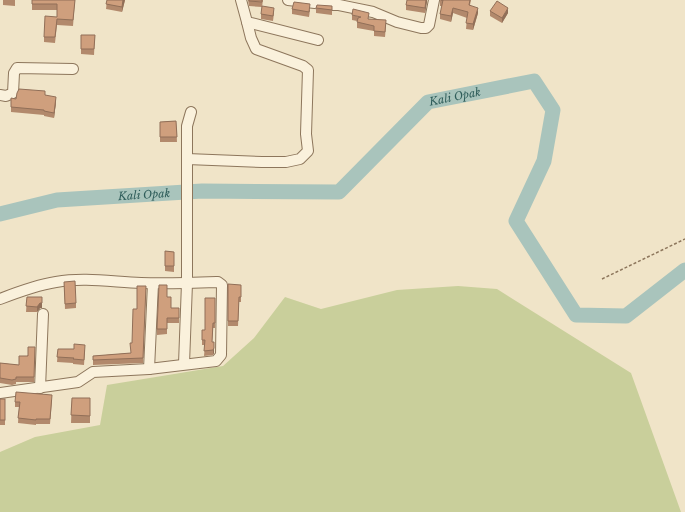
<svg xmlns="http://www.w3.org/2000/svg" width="685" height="512" viewBox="0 0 685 512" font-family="'Libre Baskerville',serif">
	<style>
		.green { fill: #c9cf9b }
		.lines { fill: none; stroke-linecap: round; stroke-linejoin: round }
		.river { stroke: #a9c4bc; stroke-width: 15 }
		.minor-casing { stroke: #8d765c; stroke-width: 12 }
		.path { stroke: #8d765c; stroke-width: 1.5; stroke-dasharray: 3 2; stroke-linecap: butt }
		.minor { stroke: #faf1dc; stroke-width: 10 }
		.wall { fill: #b2896c }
		.shaded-wall { fill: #916f58 }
		.building { fill: #cf9f7d; stroke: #916f58 }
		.labels { text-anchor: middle; stroke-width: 3; stroke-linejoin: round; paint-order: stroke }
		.water-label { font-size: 11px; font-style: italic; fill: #2f5d5a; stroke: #f7eed8 }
	</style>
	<rect width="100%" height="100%" fill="#f0e4c8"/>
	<!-- green -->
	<path class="green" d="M458 286 497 289 631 373 681 512H0V452L35 437 100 425 107 385 223 366 254 338 285 297 321 309 397 290Z"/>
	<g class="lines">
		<!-- river -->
		<path class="river" id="s1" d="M0 214 57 200 202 191 339 192 428 102 534 81 553 110 544 161 516 221 576 315 626 316 685 270"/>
		<!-- minor casing -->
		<g class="minor-casing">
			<g id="minor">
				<path d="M241 0 247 22 318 40"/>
				<path d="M288 0 333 5H339L373 12 397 22 421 28H426L429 25 434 0"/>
				<path d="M0 95 6 96 13 93 14 73 17 68 73 69"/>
				<path d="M187 159 262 162H286L300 159 308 151 306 134 308 70 303 66 256 49 251 38 247 22"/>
				<path d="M0 299C18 292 37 285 56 282 84 277 113 282 141 283 167 284 192 283 218 282L222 285 221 355 216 361 149 369 93 372 78 382 0 393"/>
				<path d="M184 364 187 283V126L191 112"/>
				<path d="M149 369 153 284"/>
				<path d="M40 388 43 314"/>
			</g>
		</g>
		<!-- path -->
		<path class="path" d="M602 279 685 239"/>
		<!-- minor -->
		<use href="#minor" class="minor"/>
	</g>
	<!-- wall -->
	<g class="wall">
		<path d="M3 0H15V6L3 5Z"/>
		<path d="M32 0H75L73 26 57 25 55 43 44 42V37L57 17V10H32Z"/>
		<path d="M107 0H125L122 12 106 9Z"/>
		<path d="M248 0H263L262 7 249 6Z"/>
		<path d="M427 0 425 13 406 10V5Z"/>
		<path d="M440 0H471L470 5 478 13 473 30 466 29 467 18 453 13 451 22 440 19V14L442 6H440Z"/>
		<path d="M332 6V15L316 13V8Z"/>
		<path d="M292 9 310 10 309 17 292 14Z"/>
		<path d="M490 11 508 13 502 23 490 16Z"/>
		<path d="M274 13 273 21 261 19V14Z"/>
		<path d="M352 15 369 19 386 25 385 37 374 36V31L357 28V21L352 20Z"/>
		<path d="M81 35H95L94 55 81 54Z"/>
		<path d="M45 95 56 102 54 118 44 116V115L11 112V107L16 99Z"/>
		<path d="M176 121 177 142H160V122Z"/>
		<path d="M165 251 174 252V272L165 271Z"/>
		<path d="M64 282 76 303V308L65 309Z"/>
		<path d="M228 284 241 290V302H239L238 326H228Z"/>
		<path d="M146 286 143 363 93 365V356L131 353 137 309Z"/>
		<path d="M27 297 42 308H40L37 312H26Z"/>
		<path d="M167 297 171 308H179V323H167V334L157 335V329Z"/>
		<path d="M215 298V328H213L212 342 214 347V353L213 355 204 356 205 345H202V340Z"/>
		<path d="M35 347 34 382H16V384L12 385 0 383V363L19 365Z"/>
		<path d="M58 349 85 350 84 365 73 364V363L57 362Z"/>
		<path d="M72 398H90V423H71Z"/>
		<rect x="0" y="399" width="5" height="26"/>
		<path d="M52 400 50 424H36V425L18 423 19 407H15V402Z"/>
	</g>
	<!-- shaded-wall -->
	<g class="shaded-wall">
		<path d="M123 0H125L122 12V7Z"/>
		<path d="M426 0H427V2L425 13V8Z"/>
		<path d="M453 8V13L451 22V16Z"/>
		<path d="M478 8V13L473 30V24Z"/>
		<path d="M508 8V13L502 23V18Z"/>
		<path d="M56 97V102L54 118V113Z"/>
		<path d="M42 297V308H40L37 312V307Z"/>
		<path d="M214 348V353L213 355V350Z"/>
	</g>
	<!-- building -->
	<g class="building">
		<path d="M32 0H75L73 20 57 19 55 37H44L45 16 57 17V4H32Z"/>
		<path d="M107 0H123L122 7 106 4Z"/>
		<path d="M249 0H262V2L249 1Z"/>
		<path d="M407 0H426L425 8 406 5Z"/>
		<path d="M441 0H470L469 5 478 8 473 24 466 23 468 12 453 8 451 16 440 14 443 0Z"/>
		<path d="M497 1 508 8 502 18 490 11Z"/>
		<path d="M294 2 310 4 309 12 292 9Z"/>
		<path d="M317 5 332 6V10L316 8Z"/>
		<path d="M262 6 274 8 273 16 261 14Z"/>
		<path d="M353 9 369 13 368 19 386 20 385 32 374 31V26L357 22 358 18 361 17 352 15Z"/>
		<path d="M81 35H95L94 49H81Z"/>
		<path d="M19 89 45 91V95L56 97 54 113 44 111V110L11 107V98L16 99 17 93Z"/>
		<path d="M176 121 177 137H160V122Z"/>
		<path d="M165 251 174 252V266H165Z"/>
		<path d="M75 281 76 303 65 304 64 282Z"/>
		<path d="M228 284 241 285V297H239L238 321H228Z"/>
		<path d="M159 285H167V297H171V308H179V318H167V329H157Z"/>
		<path d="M137 286H146L143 358 93 360V356L131 353 130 343H132L133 309H137Z"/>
		<path d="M27 297H42V303H40L37 307 26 306Z"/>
		<path d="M205 298H215V323H213L212 342H214V348L213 350 204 351 205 340H202V330H205Z"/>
		<path d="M74 344 85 345 84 360 73 359 74 358 57 357 58 349H74Z"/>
		<path d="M28 347H35L34 377H16V379L12 380 0 378V363L19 365V356H28Z"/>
		<path d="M16 392 52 395 50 419H36V420L18 418 20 402H15Z"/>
		<path d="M72 398H90V416L71 415Z"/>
		<rect x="0" y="399" width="5" height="21"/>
	</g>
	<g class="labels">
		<!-- water labels -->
		<g class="water-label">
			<text dy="4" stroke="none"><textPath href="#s1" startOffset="495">Kali Opak</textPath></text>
			<text dy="4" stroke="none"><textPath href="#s1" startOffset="146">Kali Opak</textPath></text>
		</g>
	</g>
</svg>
